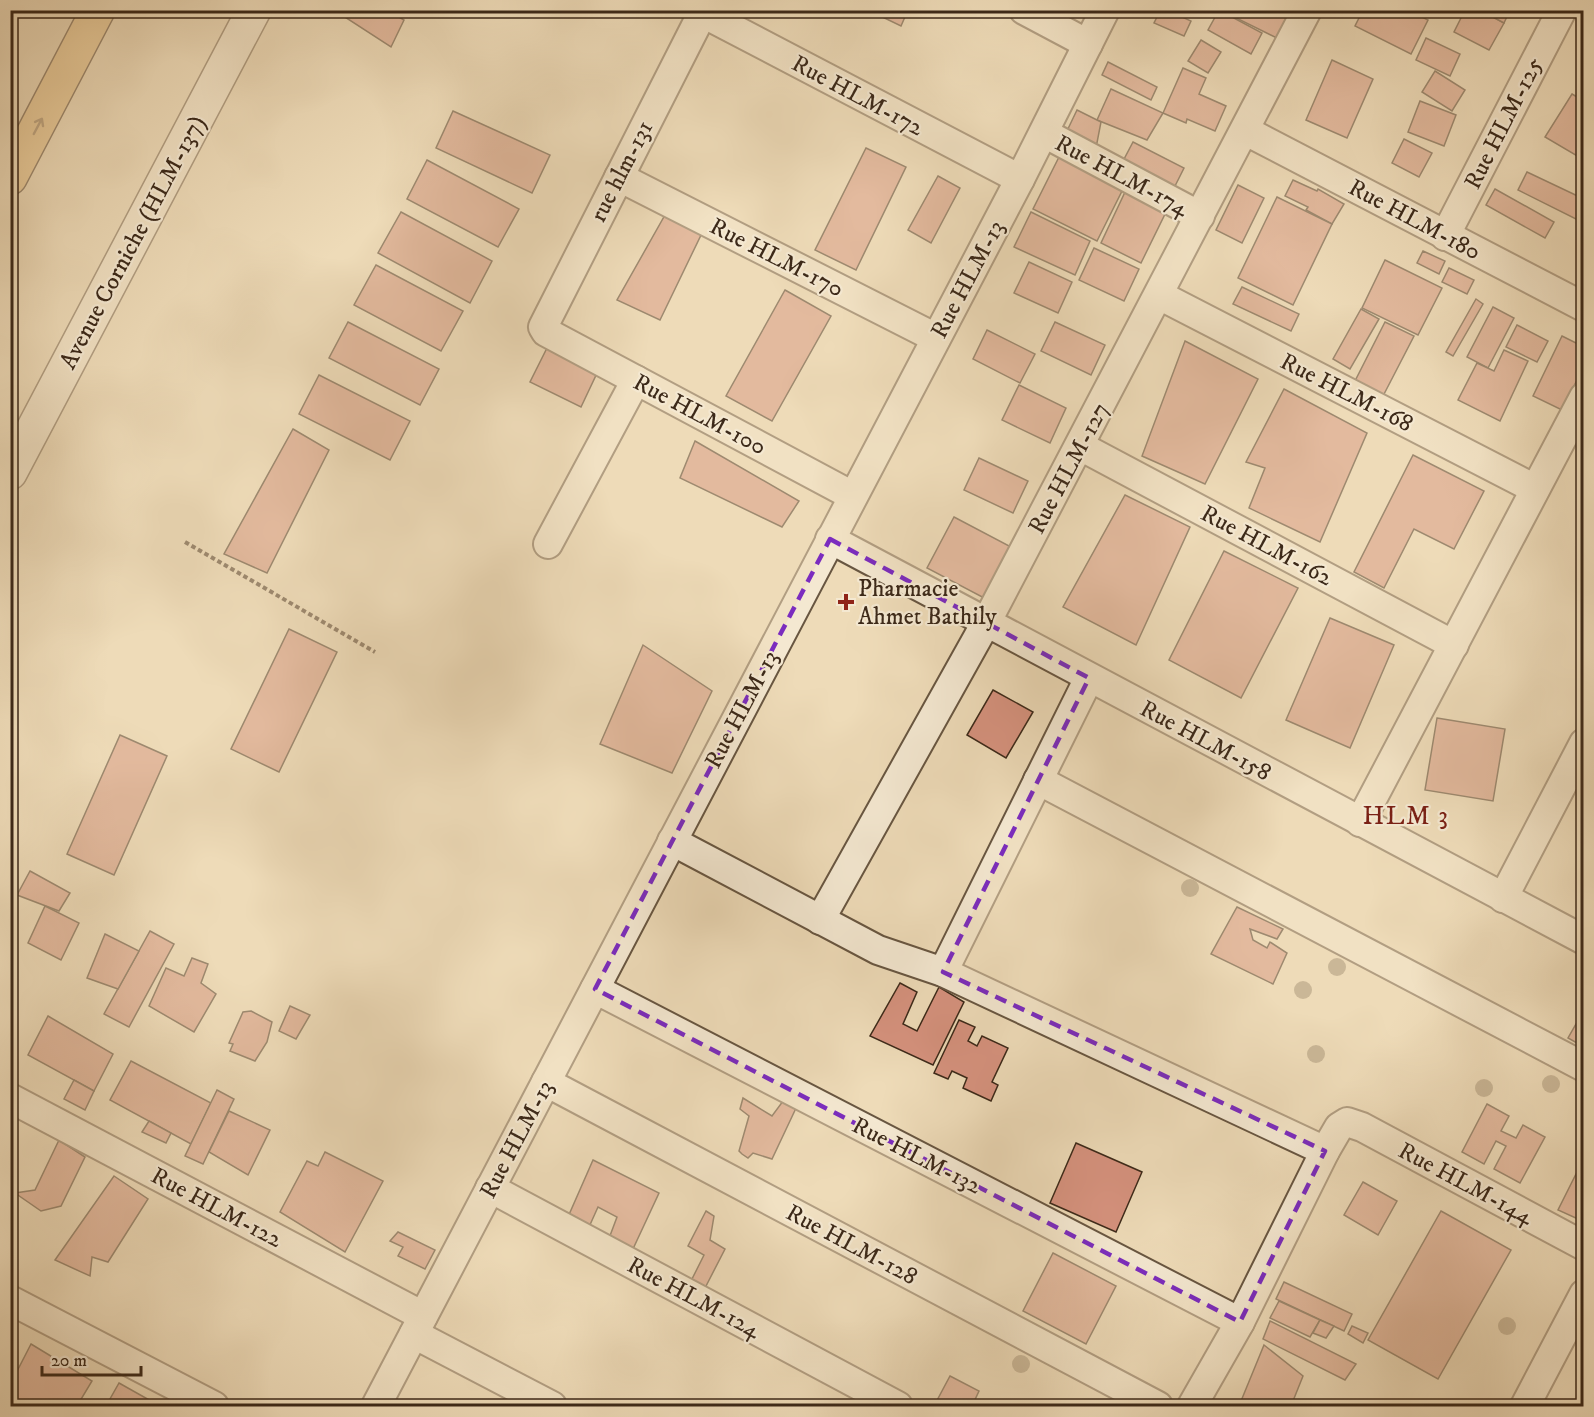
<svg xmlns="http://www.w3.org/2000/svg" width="1594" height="1417" viewBox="0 0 1594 1417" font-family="'IM FELL DW Pica',serif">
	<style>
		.building { fill: #d6927e; stroke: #3c2919; stroke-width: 1.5 }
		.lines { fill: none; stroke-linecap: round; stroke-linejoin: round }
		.minor-casing { stroke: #685641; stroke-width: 32 }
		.tertiary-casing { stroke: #685641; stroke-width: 36 }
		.motorway-casing { stroke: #3c2919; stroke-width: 36 }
		.path { stroke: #3c2919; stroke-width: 4; stroke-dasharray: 4.5 3; stroke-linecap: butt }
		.minor { stroke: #f4e8d1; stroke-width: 28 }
		.tertiary { stroke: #f4e8d1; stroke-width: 33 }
		.motorway { stroke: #e7be7c; stroke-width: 33 }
		.tree { fill: #9e8d70 }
		.oneway { stroke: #896c46 }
		.marked { fill: none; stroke: #7b2cbf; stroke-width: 4.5; stroke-dasharray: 12 8; stroke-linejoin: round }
		.poi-dot { fill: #8f2418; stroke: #f4e8d1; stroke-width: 2 }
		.labels { text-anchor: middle; stroke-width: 4.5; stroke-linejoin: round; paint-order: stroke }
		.street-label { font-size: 24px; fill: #3c2919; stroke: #f4e8d1 }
		.poi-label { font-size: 24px; fill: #3c2919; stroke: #f4e8d1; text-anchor: start }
		.neighbourhood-label { font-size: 26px; letter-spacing: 1.5px; fill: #7a1f14; stroke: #f4e8d1 }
	</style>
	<rect width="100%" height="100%" fill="#eedbb8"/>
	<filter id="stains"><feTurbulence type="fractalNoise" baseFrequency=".00333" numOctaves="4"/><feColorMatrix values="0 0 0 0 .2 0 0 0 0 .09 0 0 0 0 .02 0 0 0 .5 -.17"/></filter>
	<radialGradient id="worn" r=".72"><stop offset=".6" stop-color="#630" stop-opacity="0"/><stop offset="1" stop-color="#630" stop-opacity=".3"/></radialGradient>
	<!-- building -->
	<g class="building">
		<path d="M334 10H387L404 20 391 47Z"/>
		<path d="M868 10H908L901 26Z"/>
		<path d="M1153 10H1167L1191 21 1184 36 1154 23 1159 13Z"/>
		<path d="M1219 10 1262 33 1251 54 1208 30Z"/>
		<path d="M1230 10H1274L1297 21 1287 43 1228 14Z"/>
		<path d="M1363 10H1408L1428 20 1411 54 1355 26Z"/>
		<path d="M1465 10H1480L1504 23 1489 50 1454 32Z"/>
		<path d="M1480 10H1510L1504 23Z"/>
		<path d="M1426 38 1460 54 1450 76 1416 60Z"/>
		<path d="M1201 40 1221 52 1208 73 1188 61Z"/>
		<path d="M1332 60 1373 79 1347 138 1306 120Z"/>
		<path d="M1108 62 1157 87 1151 100 1102 75Z"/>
		<path d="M1183 68 1206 78 1199 94 1226 106 1215 131 1187 119 1186 123 1163 113Z"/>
		<path d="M1435 71 1465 90 1452 111 1422 92Z"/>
		<path d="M1111 89 1163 113 1147 140 1097 120Z"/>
		<path d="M1572 94 1584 101V160L1545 137Z"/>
		<path d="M1420 101 1456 115 1444 146 1408 132Z"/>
		<path d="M1077 110 1101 122 1096 148 1065 135Z"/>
		<path d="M453 111 550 155 532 193 436 148Z"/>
		<path d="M1404 139 1432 153 1419 177 1392 163Z"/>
		<path d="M1133 142 1184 168 1173 190 1122 163Z"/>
		<path d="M866 148 906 167 856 270 815 250Z"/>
		<path d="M1059 157 1123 189 1097 241 1033 209Z"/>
		<path d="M427 160 519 209 498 247 407 199Z"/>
		<path d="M1527 172 1584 199V223L1518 190Z"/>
		<path d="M938 176 960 188 931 243 908 230Z"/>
		<path d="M1293 180 1317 191 1318 189 1344 204 1332 224 1306 210 1308 207 1285 196Z"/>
		<path d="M1238 185 1264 198 1242 243 1216 230Z"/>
		<path d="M1495 189 1554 222 1545 238 1486 205Z"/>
		<path d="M1126 190 1167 210 1141 263 1101 243Z"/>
		<path d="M1277 197 1332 224 1293 305 1238 278Z"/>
		<path d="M401 212 492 261 470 303 378 253Z"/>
		<path d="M1031 212 1090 241 1075 275 1014 247Z"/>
		<path d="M665 215 702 233 660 320 617 300Z"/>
		<path d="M1094 248 1139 269 1124 301 1079 280Z"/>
		<path d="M1423 251 1445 261 1439 274 1417 263Z"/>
		<path d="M1385 260 1442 288 1418 335 1362 308Z"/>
		<path d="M1029 262 1072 282 1058 313 1014 293Z"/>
		<path d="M376 265 463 311 441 351 354 305Z"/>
		<path d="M1449 268 1474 280 1467 294 1442 282Z"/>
		<path d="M1242 287 1299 314 1291 331 1233 304Z"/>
		<path d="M785 290 831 316 772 421 726 396Z"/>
		<path d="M1476 299 1483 304 1453 356 1446 352Z"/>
		<path d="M1493 307 1514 318 1488 368 1467 357Z"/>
		<path d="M1361 309 1379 319 1350 369 1333 359Z"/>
		<path d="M348 322 439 369 420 405 329 358Z"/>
		<path d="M1055 322 1105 345 1091 375 1041 351Z"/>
		<path d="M1385 322 1414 336 1383 396 1355 381Z"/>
		<path d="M1517 325 1548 341 1537 362 1506 347Z"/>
		<path d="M987 330 1035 354 1020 383 973 359Z"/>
		<path d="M1562 336 1584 347V366L1562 410 1533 396Z"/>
		<path d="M1185 341 1258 379 1205 484 1142 456Z"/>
		<path d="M548 346 598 371 581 407 530 382Z"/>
		<path d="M1504 350 1528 361 1500 421 1458 400 1477 363 1494 371Z"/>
		<path d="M319 375 410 421 390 460 299 414Z"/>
		<path d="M1019 385 1066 408 1050 443 1002 420Z"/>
		<path d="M1284 389 1367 433 1320 542 1249 508 1265 468 1246 462Z"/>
		<path d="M293 429 329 450 267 573 224 554Z"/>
		<path d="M695 441 799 501 782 527 680 478Z"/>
		<path d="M1413 455 1484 491 1454 549 1414 529 1384 588 1354 572Z"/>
		<path d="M979 458 1028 481 1013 513 964 490Z"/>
		<path d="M1125 495 1190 527 1136 645 1063 607Z"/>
		<path d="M954 517 1013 548 986 599 927 568Z"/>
		<path d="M1224 551 1298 588 1241 698 1169 660Z"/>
		<path d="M1330 618 1394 645 1350 748 1286 720Z"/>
		<path d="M289 629 337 652 279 772 231 749Z"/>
		<path d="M643 645 712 691 672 773 600 744Z"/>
		<path d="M993 690 1033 712 1006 758 967 735Z"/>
		<path d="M1437 718 1505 729 1493 801 1425 790Z"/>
		<path d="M120 735 167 756 114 875 67 854Z"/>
		<path d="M30 871 70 893 59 911 17 895Z"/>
		<path d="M45 906 79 923 61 960 28 943Z"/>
		<path d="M1237 907 1283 929 1277 939 1250 929 1253 940 1267 948 1270 942 1287 953 1273 984 1211 954Z"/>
		<path d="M150 931 174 944 129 1027 104 1014Z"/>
		<path d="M105 934 139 951 118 989 87 978Z"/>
		<path d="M192 958 208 964 201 983 216 994 194 1032 149 1006 166 968 184 976Z"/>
		<path d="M900 983 917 992 903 1024 917 1031 939 987 964 1002 933 1065 870 1036Z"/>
		<path d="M290 1006 310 1015 296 1039 279 1031Z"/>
		<path d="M1584 1010V1047L1568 1038Z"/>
		<path d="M251 1011 272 1022 267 1042 255 1061 230 1051 233 1044 229 1043 243 1012Z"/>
		<path d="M48 1016 113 1054 94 1091 28 1055Z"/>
		<path d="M959 1020 975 1027 968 1041 977 1046 982 1036 1008 1048 992 1082 998 1085 991 1101 963 1088 967 1078 952 1071 948 1079 934 1073Z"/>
		<path d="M131 1061 211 1103 191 1144 110 1100Z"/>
		<path d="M74 1080 94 1091 85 1110 64 1099Z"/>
		<path d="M217 1090 234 1099 203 1164 185 1156Z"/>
		<path d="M786 1097 797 1106 772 1159 753 1153 748 1158 742 1154 739 1151 749 1116 740 1109 743 1098 772 1116Z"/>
		<path d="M1487 1104 1509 1116 1501 1131 1516 1138 1523 1125 1545 1137 1520 1183 1494 1169 1506 1146 1496 1141 1484 1164 1462 1152Z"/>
		<path d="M229 1111 270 1130 248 1175 209 1152Z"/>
		<path d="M149 1121 171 1133 166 1143 142 1132Z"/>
		<path d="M59 1140 85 1157 61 1206 41 1211 15 1193 35 1190Z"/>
		<path d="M1076 1143 1142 1172 1116 1232 1050 1203Z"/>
		<path d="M325 1152 383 1181 345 1252 280 1212 307 1161 318 1166Z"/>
		<path d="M1584 1158V1207L1578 1219 1558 1210Z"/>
		<path d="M593 1160 659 1193 632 1251 608 1241 617 1217 598 1207 589 1227 568 1217Z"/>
		<path d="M114 1176 148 1199 108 1262 92 1257 90 1276 55 1260Z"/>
		<path d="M1363 1182 1397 1201 1378 1235 1344 1215Z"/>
		<path d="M706 1211 714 1216 710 1240 725 1249 705 1288 691 1281 704 1255 688 1246Z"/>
		<path d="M1441 1211 1511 1250 1438 1379 1368 1340Z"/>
		<path d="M398 1232 435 1250 425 1269 398 1256 403 1247 390 1241Z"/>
		<path d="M1053 1253 1116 1286 1086 1344 1023 1311Z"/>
		<path d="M1284 1282 1352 1314 1344 1331 1276 1299Z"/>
		<path d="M1279 1301 1320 1320 1310 1337 1270 1318Z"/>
		<path d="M1320 1320 1334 1326 1326 1338 1313 1333Z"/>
		<path d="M1270 1321 1356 1364 1345 1380 1263 1339Z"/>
		<path d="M1352 1326 1368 1333 1363 1343 1348 1334Z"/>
		<path d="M31 1344 92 1381 77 1406H10V1385Z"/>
		<path d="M1264 1345 1303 1376 1291 1406H1254L1241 1401Z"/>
		<path d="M950 1376 979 1391 972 1406H934Z"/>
		<path d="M119 1383 160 1406H106Z"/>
	</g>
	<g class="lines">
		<!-- minor casing -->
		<g class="minor-casing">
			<g id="minor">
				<path d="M697 10 1020 179"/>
				<path d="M704 10 543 327 546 332 853 496"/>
				<path d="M1024 10 1088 44"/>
				<path d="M1246 131 1584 307"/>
				<path d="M1044 133 1200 216"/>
				<path d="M619 177 936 338"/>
				<path d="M1445 236 1562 10"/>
				<path d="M1159 295 1535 489"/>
				<path d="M1080 446 1454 645"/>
				<path d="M830 539 1584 940"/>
				<path d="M548 544 636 380"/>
				<path d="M1038 780 1584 1067"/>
				<path d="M1360 822 1584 397"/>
				<path d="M672 841 878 950 943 972 1325 1151"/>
				<path d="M1503 898 1584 743"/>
				<path d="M820 920 987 621 1307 10"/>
				<path d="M943 972 1089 678"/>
				<path d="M595 989 1240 1322"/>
				<path d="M546 1082 1158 1406"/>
				<path d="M10 1098 423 1316"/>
				<path d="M490 1188 898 1406"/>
				<path d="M10 1300 214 1406"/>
				<path d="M414 1334 552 1406"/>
				<path d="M376 1406 1020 179 1105 10"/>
				<path d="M1192 1406 1240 1322 1325 1151 1339 1127 1347 1122 1362 1127 1584 1246"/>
				<path d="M1525 1406 1584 1294"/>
			</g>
		</g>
		<!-- tertiary casing -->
		<g class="tertiary-casing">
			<path id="tertiary" d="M10 473 254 10"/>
		</g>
		<!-- motorway casing -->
		<g class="motorway-casing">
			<path id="motorway" d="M10 178 98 10"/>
		</g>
		<!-- path -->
		<path class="path" d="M185 542 375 652"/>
		<!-- minor -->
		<use href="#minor" class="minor"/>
		<!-- tertiary -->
		<use href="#tertiary" class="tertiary"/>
		<!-- motorway -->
		<use href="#motorway" class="motorway"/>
	</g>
	<!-- trees -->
	<g class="tree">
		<circle cx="1190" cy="888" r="9"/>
		<circle cx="1337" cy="967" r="9"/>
		<circle cx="1303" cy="990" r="9"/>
		<circle cx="1316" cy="1054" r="9"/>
		<circle cx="1551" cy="1084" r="9"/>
		<circle cx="1484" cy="1088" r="9"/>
		<circle cx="1507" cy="1326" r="9"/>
		<circle cx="1021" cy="1364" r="9"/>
	</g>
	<!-- one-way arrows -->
	<defs><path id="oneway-shaft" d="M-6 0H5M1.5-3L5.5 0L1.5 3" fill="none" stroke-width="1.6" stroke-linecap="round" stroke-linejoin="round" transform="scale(1.5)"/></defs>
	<use class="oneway" href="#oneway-shaft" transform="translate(38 126) rotate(-62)"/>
	<!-- marked area -->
	<path d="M0 0H1594V1417H0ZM830 539 1089 678 943 972 1325 1151 1240 1322 595 989Z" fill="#eedbb8" fill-opacity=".55" fill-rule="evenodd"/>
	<path class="marked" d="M830 539 1089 678 943 972 1325 1151 1240 1322 595 989Z"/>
	<!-- markers -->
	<path class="poi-dot" d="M843 593h6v6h6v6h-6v6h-6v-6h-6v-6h6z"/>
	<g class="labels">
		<!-- street labels -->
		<g class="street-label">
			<text transform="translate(858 95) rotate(28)" y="8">Rue HLM-172</text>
			<text transform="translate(1503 123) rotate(-63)" y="8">Rue HLM-125</text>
			<text transform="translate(621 171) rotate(-63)" y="8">rue hlm-131</text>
			<text transform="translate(1122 175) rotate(28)" y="8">Rue HLM-174</text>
			<text transform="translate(1415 219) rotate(28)" y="8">Rue HLM-180</text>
			<text transform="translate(132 242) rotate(-62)" y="8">Avenue Corniche (HLM-137)</text>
			<text transform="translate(777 257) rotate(27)" y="8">Rue HLM-170</text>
			<text transform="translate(967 279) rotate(-62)" y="8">Rue HLM-13</text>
			<text transform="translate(1347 392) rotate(27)" y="8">Rue HLM-168</text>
			<text transform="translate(700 414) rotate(28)" y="8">Rue HLM-100</text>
			<text transform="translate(1068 468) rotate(-62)" y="8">Rue HLM-127</text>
			<text transform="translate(1267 545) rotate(28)" y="8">Rue HLM-162</text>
			<text transform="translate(741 709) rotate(-62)" y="8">Rue HLM-13</text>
			<text transform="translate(1206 740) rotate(28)" y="8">Rue HLM-158</text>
			<text transform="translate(516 1139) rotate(-62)" y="8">Rue HLM-13</text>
			<text transform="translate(917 1155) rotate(27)" y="8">Rue HLM-132</text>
			<text transform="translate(1466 1183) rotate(28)" y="8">Rue HLM-144</text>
			<text transform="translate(217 1207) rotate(28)" y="8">Rue HLM-122</text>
			<text transform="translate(852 1244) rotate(28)" y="8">Rue HLM-128</text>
			<text transform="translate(694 1297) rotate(28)" y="8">Rue HLM-124</text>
		</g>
		<!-- poi labels -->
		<g class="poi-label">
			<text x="858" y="596">Pharmacie<tspan x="858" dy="28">Ahmet Bathily</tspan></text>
		</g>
		<!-- neighbourhood labels -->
		<g class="neighbourhood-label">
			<text x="1406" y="824">HLM 3</text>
		</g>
	</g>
	<!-- margin -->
	<rect width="1594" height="1417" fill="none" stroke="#eedbb8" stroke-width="36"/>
	<rect x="12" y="12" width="1570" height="1393" fill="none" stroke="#3c2919" stroke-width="3"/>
	<rect x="18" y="18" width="1558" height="1381" fill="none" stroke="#3c2919" stroke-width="1.5"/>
	<!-- scale -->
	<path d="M42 1366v9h99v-9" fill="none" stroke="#3c2919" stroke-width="3"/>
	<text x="51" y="1366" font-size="18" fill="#3c2919" stroke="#f4e8d1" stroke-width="4.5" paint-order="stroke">20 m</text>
	<rect width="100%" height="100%" filter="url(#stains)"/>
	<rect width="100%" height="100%" fill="url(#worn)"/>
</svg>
